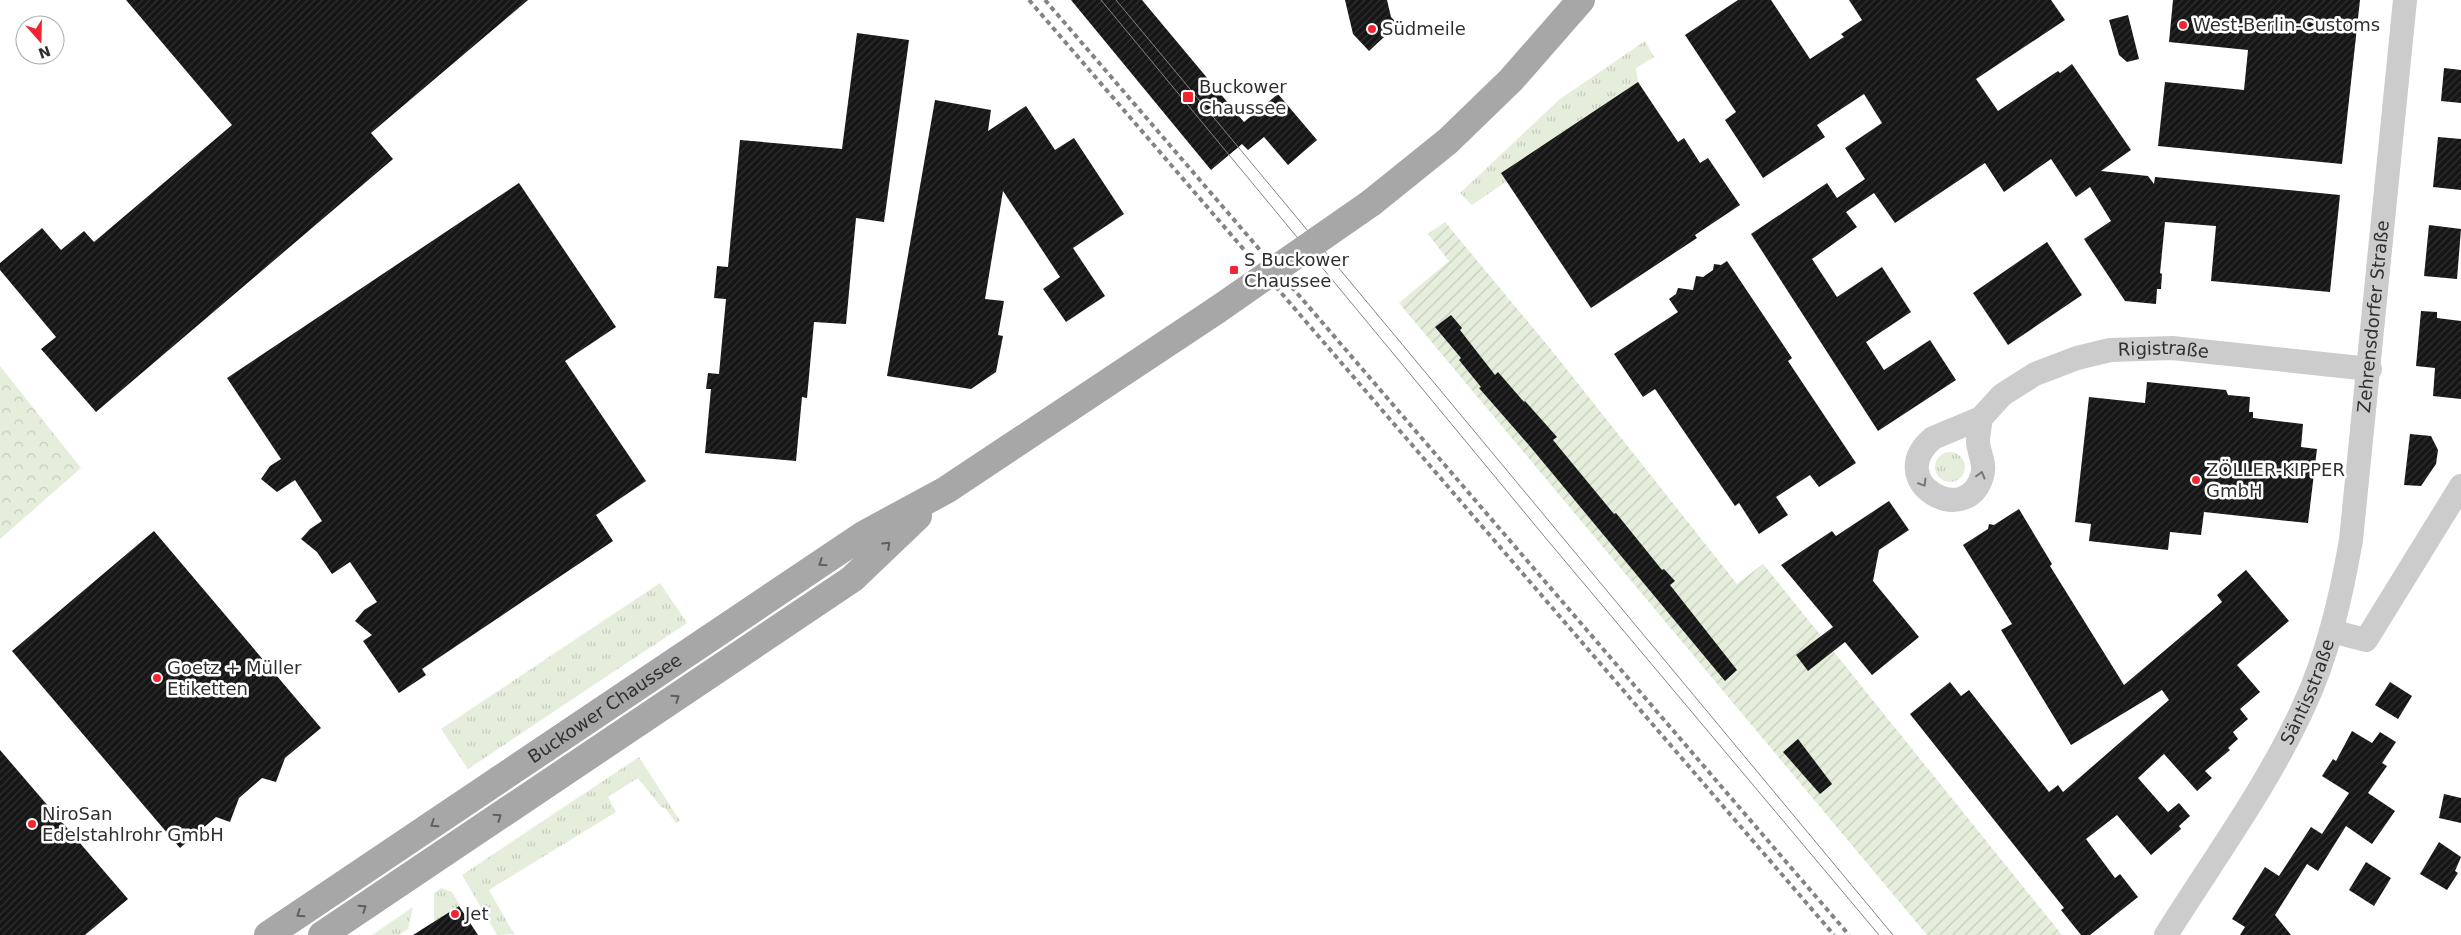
<svg xmlns="http://www.w3.org/2000/svg" width="2461" height="935" viewBox="0 0 2461 935" font-family="'DejaVu Sans',sans-serif">
	<style>
		.grass { fill: url(#grass-tufts) }
		.forest { fill: url(#forest-crowns) }
		.garden { fill: url(#garden-furrows) }
		.building { fill: url(#building-hatch) }
		.lines { fill: none; stroke-linecap: round; stroke-linejoin: round }
		.minor { stroke: #ccc; stroke-width: 24 }
		.major { stroke: #a7a7a7; stroke-width: 28 }
		.tram { stroke: #848484; stroke-width: 1 }
		.rail { stroke: #848484; stroke-width: 4; stroke-dasharray: 5 4; stroke-linecap: butt }
		.major-bridge { stroke: #a7a7a7; stroke-width: 28 }
		.oneway { stroke: #767676 }
		.oneway2 { stroke: #5f5f5f }
		.poi-dot { fill: #f22431; stroke: #fff; stroke-width: 2 }
		.labels { text-anchor: middle; stroke-width: 5; stroke-linejoin: round; paint-order: stroke }
		.poi-label { font-size: 18px; fill: #2f2f2f; stroke: #fff; text-anchor: start }
		.street-label { font-size: 18px; fill: #2f2f2f; stroke: #fff }
	</style>
	<defs>
		<pattern id="grass-tufts" width="24" height="20" patternUnits="userSpaceOnUse" patternTransform="scale(1.25)"><rect width="24" height="20" fill="#e5eddb"/><path d="M3 7l-1-3M5 7V3M7 7l1-3M15 17l-1-3M17 17v-4M19 17l1-3" fill="none" stroke="#c5ccbc"/></pattern>
		<pattern id="forest-crowns" width="20" height="18" patternUnits="userSpaceOnUse" patternTransform="scale(1.25)"><rect width="20" height="18" fill="#e5eddb"/><path d="M2 6a3 3 0 1 1 6 0M12 15a3 3 0 1 1 6 0" fill="none" stroke="#c5ccbc"/></pattern>
		<pattern id="garden-furrows" width="10" height="10" patternUnits="userSpaceOnUse" patternTransform="scale(1.25)"><rect width="10" height="10" fill="#e5eddb"/><path d="M-1 1l2-2M0 10L10 0M9 11l2-2" fill="none" stroke="#c5ccbc"/></pattern>
		<pattern id="building-hatch" width="6" height="6" patternUnits="userSpaceOnUse" patternTransform="scale(1.25)"><rect width="6" height="6" fill="#161616"/><path d="M-1 1l2-2M0 6l6-6M5 7l2-2" fill="none" stroke="#303030"/></pattern>
	</defs>
	<rect width="100%" height="100%" fill="#fff"/>
	<!-- grass -->
	<g class="grass">
		<path d="M1645 41 1654 57 1636 68 1638 82 1501 173 1507 181 1472 205 1460 193 1560 99Z"/>
		<circle cx="1950" cy="467" r="15"/>
		<path d="M660 583 687 623 468 769 441 729Z"/>
		<path d="M639 757 680 821 676 823 665 808 661 807 638 778 608 797 616 812 489 890 514 934 497 935 462 875Z"/>
		<path d="M441 888 452 892 460 905 434 922V893Z"/>
		<path d="M413 907 408 929 399 935H372Z"/>
	</g>
	<!-- forest -->
	<path class="forest" d="M0 366 81 468 0 539Z"/>
	<!-- garden -->
	<path class="garden" d="M1445 222 1553 352 1737 584 1763 564 2062 935H1927L1399 303 1449 261 1428 234Z"/>
	<!-- building -->
	<g class="building">
		<path d="M126 0H528L371 133 393 159 96 412 41 349 56 337 0 270V263L42 228 61 250 84 231 94 242 232 125Z"/>
		<path d="M1071 0H1142L1244 122 1278 94 1317 140 1288 165 1264 137 1248 150 1242 144 1211 170Z"/>
		<path d="M1345 0H1387L1391 17 1398 24 1369 51 1353 34Z"/>
		<path d="M1738 0H1771L1810 59 1844 37 1841 34 1862 20 1849 0H2051L2065 20 1976 79 1998 111 2058 71 2060 73 2072 64 2131 150 2101 171 2148 176 2154 184 2155 177 2340 195 2330 292 2211 281 2216 226 2165 222 2160 273 2162 274 2161 289H2157L2156 304 2125 301 2084 239 2111 221 2090 187 2076 197 2051 159 2004 192 1985 163 1895 223 1874 193 1846 212 1857 227 1812 259 1837 297 1882 267 1911 312 1866 342 1884 370 1930 340 1956 380 1878 431 1751 234 1827 183 1837 198 1865 179 1845 148 1882 123 1864 94 1817 125 1825 137 1763 178 1725 120 1736 112 1685 35Z"/>
		<path d="M2173 0H2360L2342 164 2158 146 2165 82 2244 90 2248 50 2169 42Z"/>
		<path d="M2128 15 2139 59 2127 62 2119 55 2109 20Z"/>
		<path d="M857 33 909 40 884 222 856 218 846 324 814 322 807 398 802 397 796 461 705 453 711 389H706L708 373 719 374 726 299 714 298 717 266 728 267 740 140 842 149Z"/>
		<path d="M2444 68 2461 70V103L2441 101Z"/>
		<path d="M1638 82 1678 142 1684 138 1700 163 1708 158 1740 205 1695 235 1697 238 1591 308 1501 173Z"/>
		<path d="M935 100 991 110 988 131 1026 106 1055 150 1074 138 1124 214 1073 248 1105 296 1066 322 1043 289 1060 277 1003 191 985 299 1004 301 998 335 1003 336 996 372 971 389 887 376Z"/>
		<path d="M2438 137 2461 139V190L2433 187Z"/>
		<path d="M519 183 616 327 565 361 646 481 596 515 613 541 422 669 426 675 399 693 363 641 372 635 355 621 364 610 377 602 350 562 332 574 317 552 301 539 310 529 322 521 295 480 277 492 261 479 270 466 281 459 227 378Z"/>
		<path d="M2429 225 2461 229 2457 279 2424 276Z"/>
		<path d="M2047 242 2082 295 2008 345 1973 293Z"/>
		<path d="M1727 261 1792 358 1788 361 1856 463 1819 487 1810 475 1776 497 1788 515 1759 534 1739 503 1735 506 1655 389 1643 397 1614 354 1678 312 1669 299 1676 294 1678 288 1693 290 1696 276 1703 277 1713 270 1714 264 1721 265Z"/>
		<path d="M2421 311 2437 312V318L2461 321V399L2433 396 2435 368 2416 366Z"/>
		<path d="M1451 315 1462 328 1460 330 1495 375 1498 372 1524 402 1525 401 1557 437 1553 440 1614 514 1616 513 1662 570 1664 569 1675 581 1670 585 1737 670 1725 681 1528 444 1479 388 1481 387 1459 360 1461 358 1435 327Z"/>
		<path d="M2147 382 2226 390 2228 395 2250 397 2249 412H2253V418L2303 424 2301 447 2317 449 2308 523 2204 512 2201 535 2170 532 2168 550 2089 541 2091 524 2075 522 2089 397 2145 403Z"/>
		<path d="M2410 434 2431 436 2438 450 2436 464 2421 486 2404 485Z"/>
		<path d="M1889 501 1909 530 1879 550 1873 581 1919 637 1872 675 1845 642 1808 671 1796 655 1833 627 1781 565 1832 531 1836 536Z"/>
		<path d="M2019 509 2052 564 2050 566 2124 685 2222 602 2217 595 2246 570 2289 621 2237 665 2260 692 2240 709 2248 719 2233 732 2238 739 2228 748 2230 750 2205 771 2212 778 2197 791 2164 754 2138 778 2168 812 2179 803 2190 816 2179 826 2181 829 2151 855 2117 815 2086 839 2115 878 2120 874 2138 897 2090 935H2081L2061 910 2064 908 1910 714 1950 682 1961 696 1969 690 2049 792 2058 785 2063 792 2169 700 2162 690 2071 745 2001 630 2012 624 1963 545 1988 529 1989 524 1994 525Z"/>
		<path d="M154 531 321 728 285 758 276 782 262 778 239 798 230 822 216 817 180 848 12 651Z"/>
		<path d="M2390 682 2412 696 2398 719 2375 705Z"/>
		<path d="M2352 731 2372 743 2380 732 2396 742 2382 763 2387 766 2368 793 2395 811 2372 844 2346 826 2318 871 2307 864 2275 915 2291 935H2240L2245 927 2232 919 2265 867 2279 876 2311 827 2322 834 2349 793 2322 776 2333 759 2336 761Z"/>
		<path d="M1798 739 1832 784 1820 794 1783 752Z"/>
		<path d="M0 750 128 899 85 935H0Z"/>
		<path d="M2444 794 2461 798V823L2439 818Z"/>
		<path d="M2439 842 2461 857 2455 871 2458 873 2447 890 2420 874Z"/>
		<path d="M2366 862 2391 878 2374 906 2349 890Z"/>
		<path d="M459 906 478 935H413Z"/>
	</g>
	<g class="lines">
		<!-- minor -->
		<g class="minor">
			<path id="s1" d="M1981 418C1980 426 1978 434 1978 442 1979 454 1986 464 1982 476 1966 530 1882 481 1933 438L1981 418 2002 395 2035 374 2077 358 2110 350 2172 348 2370 369"/>
			<path d="M2331 631 2366 640 2461 486"/>
			<path id="s2" d="M2166 935C2213 860 2266 788 2303 708 2328 655 2341 597 2351 540L2405 0"/>
		</g>
		<!-- major -->
		<g class="major">
			<path d="M1371 203 1448 141 1511 80 1581 0"/>
			<path id="s3" d="M268 935 863 535 946 490 1217 310"/>
			<path d="M322 935 852 579 918 516"/>
		</g>
		<!-- tram -->
		<g class="tram">
			<path d="M1101 0 1544 536 1879 935"/>
			<path d="M1116 0 1893 935"/>
		</g>
		<!-- rail -->
		<g class="rail">
			<path d="M1029 0 1834 935"/>
			<path d="M1045 0 1849 935"/>
		</g>
		<!-- major-bridge -->
		<path class="major-bridge" d="M1217 310 1371 203"/>
	</g>
	<!-- one-way arrows -->
	<defs><path id="oneway-chevron" d="M-2-3.5L2.5 0L-2 3.5" fill="none" stroke-width="1.6" stroke-linecap="round" stroke-linejoin="round" transform="scale(1.25)"/></defs>
	<g class="oneway">
		<use href="#oneway-chevron" transform="translate(1981 475) rotate(-75)"/>
		<use href="#oneway-chevron" transform="translate(1923 483) rotate(58)"/>
	</g>
	<g class="oneway2">
		<use href="#oneway-chevron" transform="translate(887 545) rotate(-43)"/>
		<use href="#oneway-chevron" transform="translate(822 563) rotate(146)"/>
		<use href="#oneway-chevron" transform="translate(676 698) rotate(-34)"/>
		<use href="#oneway-chevron" transform="translate(498 817) rotate(-34)"/>
		<use href="#oneway-chevron" transform="translate(434 824) rotate(146)"/>
		<use href="#oneway-chevron" transform="translate(363 908) rotate(-34)"/>
		<use href="#oneway-chevron" transform="translate(300 914) rotate(146)"/>
	</g>
	<!-- markers -->
	<g class="poi-dot">
		<circle cx="2183" cy="25" r="5"/>
		<circle cx="1372" cy="29" r="5"/>
		<rect x="1182" y="91" width="12" height="12" rx="2.5"/>
		<rect x="1229" y="265" width="10" height="10" rx="2.5"/>
		<circle cx="2196" cy="480" r="5"/>
		<circle cx="157" cy="678" r="5"/>
		<circle cx="32" cy="824" r="5"/>
		<circle cx="455" cy="914" r="5"/>
	</g>
	<g class="labels">
		<!-- poi labels -->
		<g class="poi-label">
			<text x="2193" y="31">West-Berlin-Customs</text>
			<text x="1382" y="35">Südmeile</text>
			<text x="1199" y="93">Buckower<tspan x="1199" dy="21">Chaussee</tspan></text>
			<text x="1244" y="266">S Buckower<tspan x="1244" dy="21">Chaussee</tspan></text>
			<text x="2206" y="476">ZÖLLER-KIPPER<tspan x="2206" dy="21">GmbH</tspan></text>
			<text x="167" y="674">Goetz + Müller<tspan x="167" dy="21">Etiketten</tspan></text>
			<text x="42" y="820">NiroSan<tspan x="42" dy="21">Edelstahlrohr GmbH</tspan></text>
			<text x="465" y="920">Jet</text>
		</g>
		<!-- street labels -->
		<g class="street-label">
			<text dy="6" stroke="none"><textPath href="#s2" startOffset="665">Zehrensdorfer Straße</textPath></text>
			<text dy="6" stroke="none"><textPath href="#s1" startOffset="442">Rigistraße</textPath></text>
			<text dy="6" stroke="none"><textPath href="#s2" startOffset="282">Säntisstraße</textPath></text>
			<text dy="6" stroke="none"><textPath href="#s3" startOffset="406">Buckower Chaussee</textPath></text>
		</g>
	</g>
	<!-- north arrow -->
	<g transform="translate(40 40) rotate(160)"><circle r="24" fill="#ffffff" stroke="#acacac"/>
	<path d="M0-4L9 19L0 12L-9 19Z" fill="#f22431"/>
	<text y="-8" font-size="14" font-weight="bold" text-anchor="middle" fill="#2f2f2f">N</text>
	</g>
</svg>
